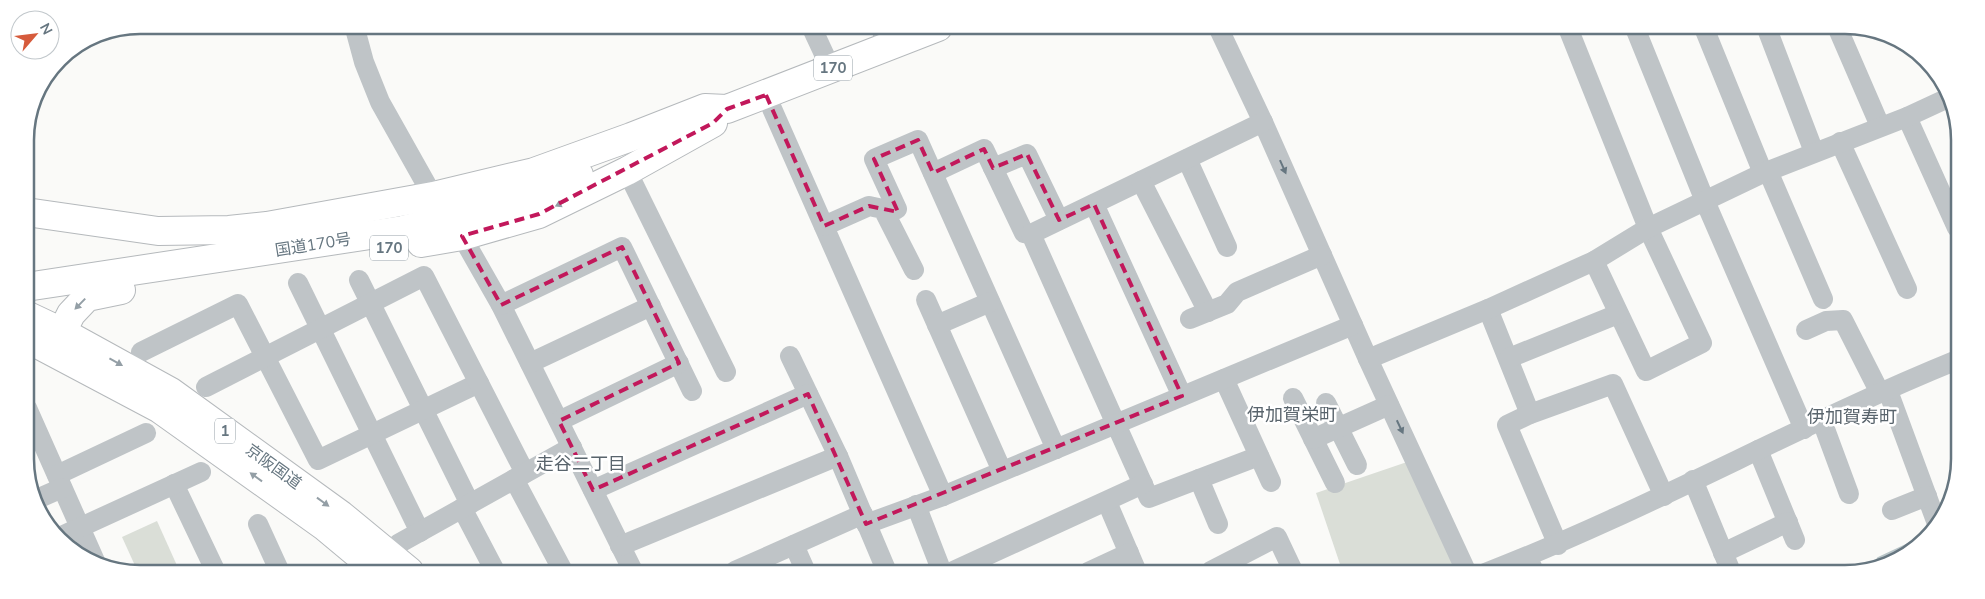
<svg xmlns="http://www.w3.org/2000/svg" width="1985" height="599" viewBox="0 0 1985 599" font-family="'Nunito Sans','Noto Sans JP',sans-serif">
	<style>
		.green { fill: #daded7 }
		.lines { fill: none; stroke-linecap: round; stroke-linejoin: round }
		.stream { stroke: #b8c4c7; stroke-width: 4.5 }
		.highway-casing { stroke: #b5b9bc; stroke-width: 30 }
		.minor { stroke: #bfc4c7; stroke-width: 20 }
		.highway { stroke: #fff; stroke-width: 28 }
		.oneway { fill: #667680 }
		.oneway2 { fill: #949fa6 }
		.marked { fill: none; stroke: #c2185b; stroke-width: 4; stroke-dasharray: 10 6; stroke-linejoin: round }
		.labels { text-anchor: middle; stroke-width: 5; stroke-linejoin: round; paint-order: stroke }
		.shield { fill: #fff; stroke: #949fa6; stroke-width: 1 }
		.shield-label { font-size: 15px; font-weight: bold; fill: #667680 }
		.street-label { font-size: 16px; fill: #667680; stroke: #fff }
		.neighbourhood-label { font-size: 18px; fill: #59646c; stroke: #fff }
		.rim { fill: none; stroke: #667680; stroke-width: 2.5 }
	</style>
	<rect width="100%" height="100%" fill="#fafaf8"/>
	<!-- green -->
	<g class="green">
		<path d="M1407 462 1459 573H1343L1316 493Z"/>
		<path d="M157 521 179 570H137L122 537Z"/>
	</g>
	<g class="lines">
		<!-- stream -->
		<path class="stream" d="M1875 565 1879 559 1926 537"/>
		<!-- highway casing -->
		<g class="highway-casing">
			<g id="highway">
				<path d="M26 212 158 231 229 230 267 226 433 196 534 172 631 137 705 108 727 109 938 27"/>
				<path d="M421 243 462 236 539 214 627 171 713 123"/>
				<path d="M26 287 403 230C463 216 521 197 579 175"/>
				<path d="M26 315 62 332 171 392 341 515 409 571"/>
				<path d="M62 332 71 314 87 297 121 290"/>
				<path d="M26 338 160 409 324 526 378 571"/>
			</g>
		</g>
		<!-- minor -->
		<g class="minor">
			<path d="M354 25 364 62 380 102 439 207"/>
			<path d="M811 26 831 69"/>
			<path d="M880 27 889 46"/>
			<path d="M1218 27 1263 122 1368 359 1467 573"/>
			<path d="M1568 28 1648 228 1702 343 1646 371 1594 261"/>
			<path d="M1635 28 1705 201 1804 429"/>
			<path d="M1704 28 1763 173"/>
			<path d="M1767 29 1814 152"/>
			<path d="M1838 29 1880 126"/>
			<path d="M766 95 943 496"/>
			<path d="M1907 117 1957 228"/>
			<path d="M1840 142 1907 289"/>
			<path d="M1187 159 1227 247"/>
			<path d="M993 168 1027 154 1059 220"/>
			<path d="M627 171 726 372"/>
			<path d="M1768 171 1823 299"/>
			<path d="M933 173 984 149 1024 233 1031 234 1263 122"/>
			<path d="M1141 181 1208 312"/>
			<path d="M1094 204 1182 396"/>
			<path d="M886 213 897 209 874 159 918 140 1056 449"/>
			<path d="M456 226 501 305 633 571"/>
			<path d="M824 226 869 206 883 209 914 270"/>
			<path d="M1031 234 1149 498 1259 456"/>
			<path d="M359 280 470 504"/>
			<path d="M298 283 420 532"/>
			<path d="M926 300 1002 471"/>
			<path d="M501 305 622 247 692 391"/>
			<path d="M1488 309 1530 414"/>
			<path d="M1190 319 1227 304 1237 292 1322 255"/>
			<path d="M937 325 990 302"/>
			<path d="M1806 330 1826 321 1843 320 1880 393"/>
			<path d="M141 352 238 304 318 460 479 383"/>
			<path d="M790 356 838 456 887 572"/>
			<path d="M1509 358 1618 314"/>
			<path d="M1368 359 1488 309 1594 261 1648 228 1763 173 1907 117 1948 98"/>
			<path d="M530 363 651 306"/>
			<path d="M1224 379 1271 482"/>
			<path d="M206 387 424 276 525 473"/>
			<path d="M1888 391 1936 521"/>
			<path d="M1293 398 1335 483"/>
			<path d="M1326 403 1357 465"/>
			<path d="M27 408 95 561"/>
			<path d="M559 421 679 363"/>
			<path d="M1822 421 1849 494"/>
			<path d="M1313 439 1389 405"/>
			<path d="M1758 450 1795 540"/>
			<path d="M57 475 146 433"/>
			<path d="M514 479 563 571"/>
			<path d="M1199 479 1218 524"/>
			<path d="M1693 480 1732 574"/>
			<path d="M174 484 215 570"/>
			<path d="M593 490 808 394"/>
			<path d="M37 499 62 488"/>
			<path d="M1107 502 1137 572"/>
			<path d="M916 505 942 572"/>
			<path d="M462 508 495 571"/>
			<path d="M1892 510 1927 496"/>
			<path d="M258 524 279 570"/>
			<path d="M866 524 943 496 1353 325"/>
			<path d="M57 538 201 472"/>
			<path d="M398 544 572 447"/>
			<path d="M794 545 806 572"/>
			<path d="M1558 545 1507 425 1530 414 1613 384 1664 496"/>
			<path d="M620 546 838 456"/>
			<path d="M1723 553 1788 522"/>
			<path d="M1527 557 1535 573"/>
			<path d="M735 571 863 514"/>
			<path d="M951 572 1143 484"/>
			<path d="M1088 572 1129 553"/>
			<path d="M1212 572 1211 571 1277 537 1294 573"/>
			<path d="M1485 573C1646 511 1797 425 1957 360"/>
		</g>
		<!-- highway -->
		<use href="#highway" class="highway"/>
	</g>
	<!-- one-way arrows -->
	<defs><path id="oneway-solid" d="M-6-.8H1V-3.2L6.5 0L1 3.2V.8H-6Z" transform="scale(1.25)"/></defs>
	<g class="oneway">
		<use href="#oneway-solid" transform="translate(1283 167) rotate(66)"/>
		<use href="#oneway-solid" transform="translate(1400 427) rotate(65)"/>
	</g>
	<g class="oneway2">
		<use href="#oneway-solid" transform="translate(562 203) rotate(154)"/>
		<use href="#oneway-solid" transform="translate(80 304) rotate(134)"/>
		<use href="#oneway-solid" transform="translate(116 362) rotate(29)"/>
		<use href="#oneway-solid" transform="translate(256 477) rotate(-144)"/>
		<use href="#oneway-solid" transform="translate(323 502) rotate(36)"/>
	</g>
	<!-- marked area -->
	<path class="marked" d="M766 95 824 226 869 206 898 212 874 159 918 140 933 173 984 149 993 168 1027 154 1059 220 1094 204 1182 396 866 524 808 394 593 490 559 421 679 363 622 247 501 305 462 236 539 214 713 123 727 109Z"/>
	<g class="labels">
		<!-- shield labels -->
		<g class="shield">
			<rect x="814" y="55.5" width="38" height="25" rx="4"/>
			<rect x="370" y="235.5" width="38" height="25" rx="4"/>
			<rect x="215" y="418.5" width="20" height="25" rx="4"/>
		</g>
		<g class="shield-label">
			<text x="833" y="73">170</text>
			<text x="389" y="253">170</text>
			<text x="225" y="436">1</text>
		</g>
		<!-- street labels -->
		<g class="street-label">
			<text transform="translate(313 244) rotate(-9)" y="6">国道170号</text>
			<text transform="translate(274 466) rotate(36)" y="6">京阪国道</text>
		</g>
		<!-- neighbourhood labels -->
		<g class="neighbourhood-label">
			<text x="1292" y="421">伊加賀栄町</text>
			<text x="1852" y="423">伊加賀寿町</text>
			<text x="581" y="470">走谷二丁目</text>
		</g>
	</g>
	<!-- crop -->
	<path d="M0 0H1985V599H0ZM140 34H1845A106 106 0 0 1 1951 140V459A106 106 0 0 1 1845 565H140A106 106 0 0 1 34 459V140A106 106 0 0 1 140 34Z" fill="#fff" fill-rule="evenodd"/>
	<path class="rim" d="M140 34H1845A106 106 0 0 1 1951 140V459A106 106 0 0 1 1845 565H140A106 106 0 0 1 34 459V140A106 106 0 0 1 140 34Z"/>
	<!-- north arrow -->
	<g transform="translate(35 35) rotate(62)"><circle r="24" fill="#ffffff" stroke="#c2c8cc"/>
	<path d="M0-4L9 19L0 12L-9 19Z" fill="#d65b3c"/>
	<text y="-8" font-size="14" font-weight="bold" text-anchor="middle" fill="#667680">N</text>
	</g>
</svg>
